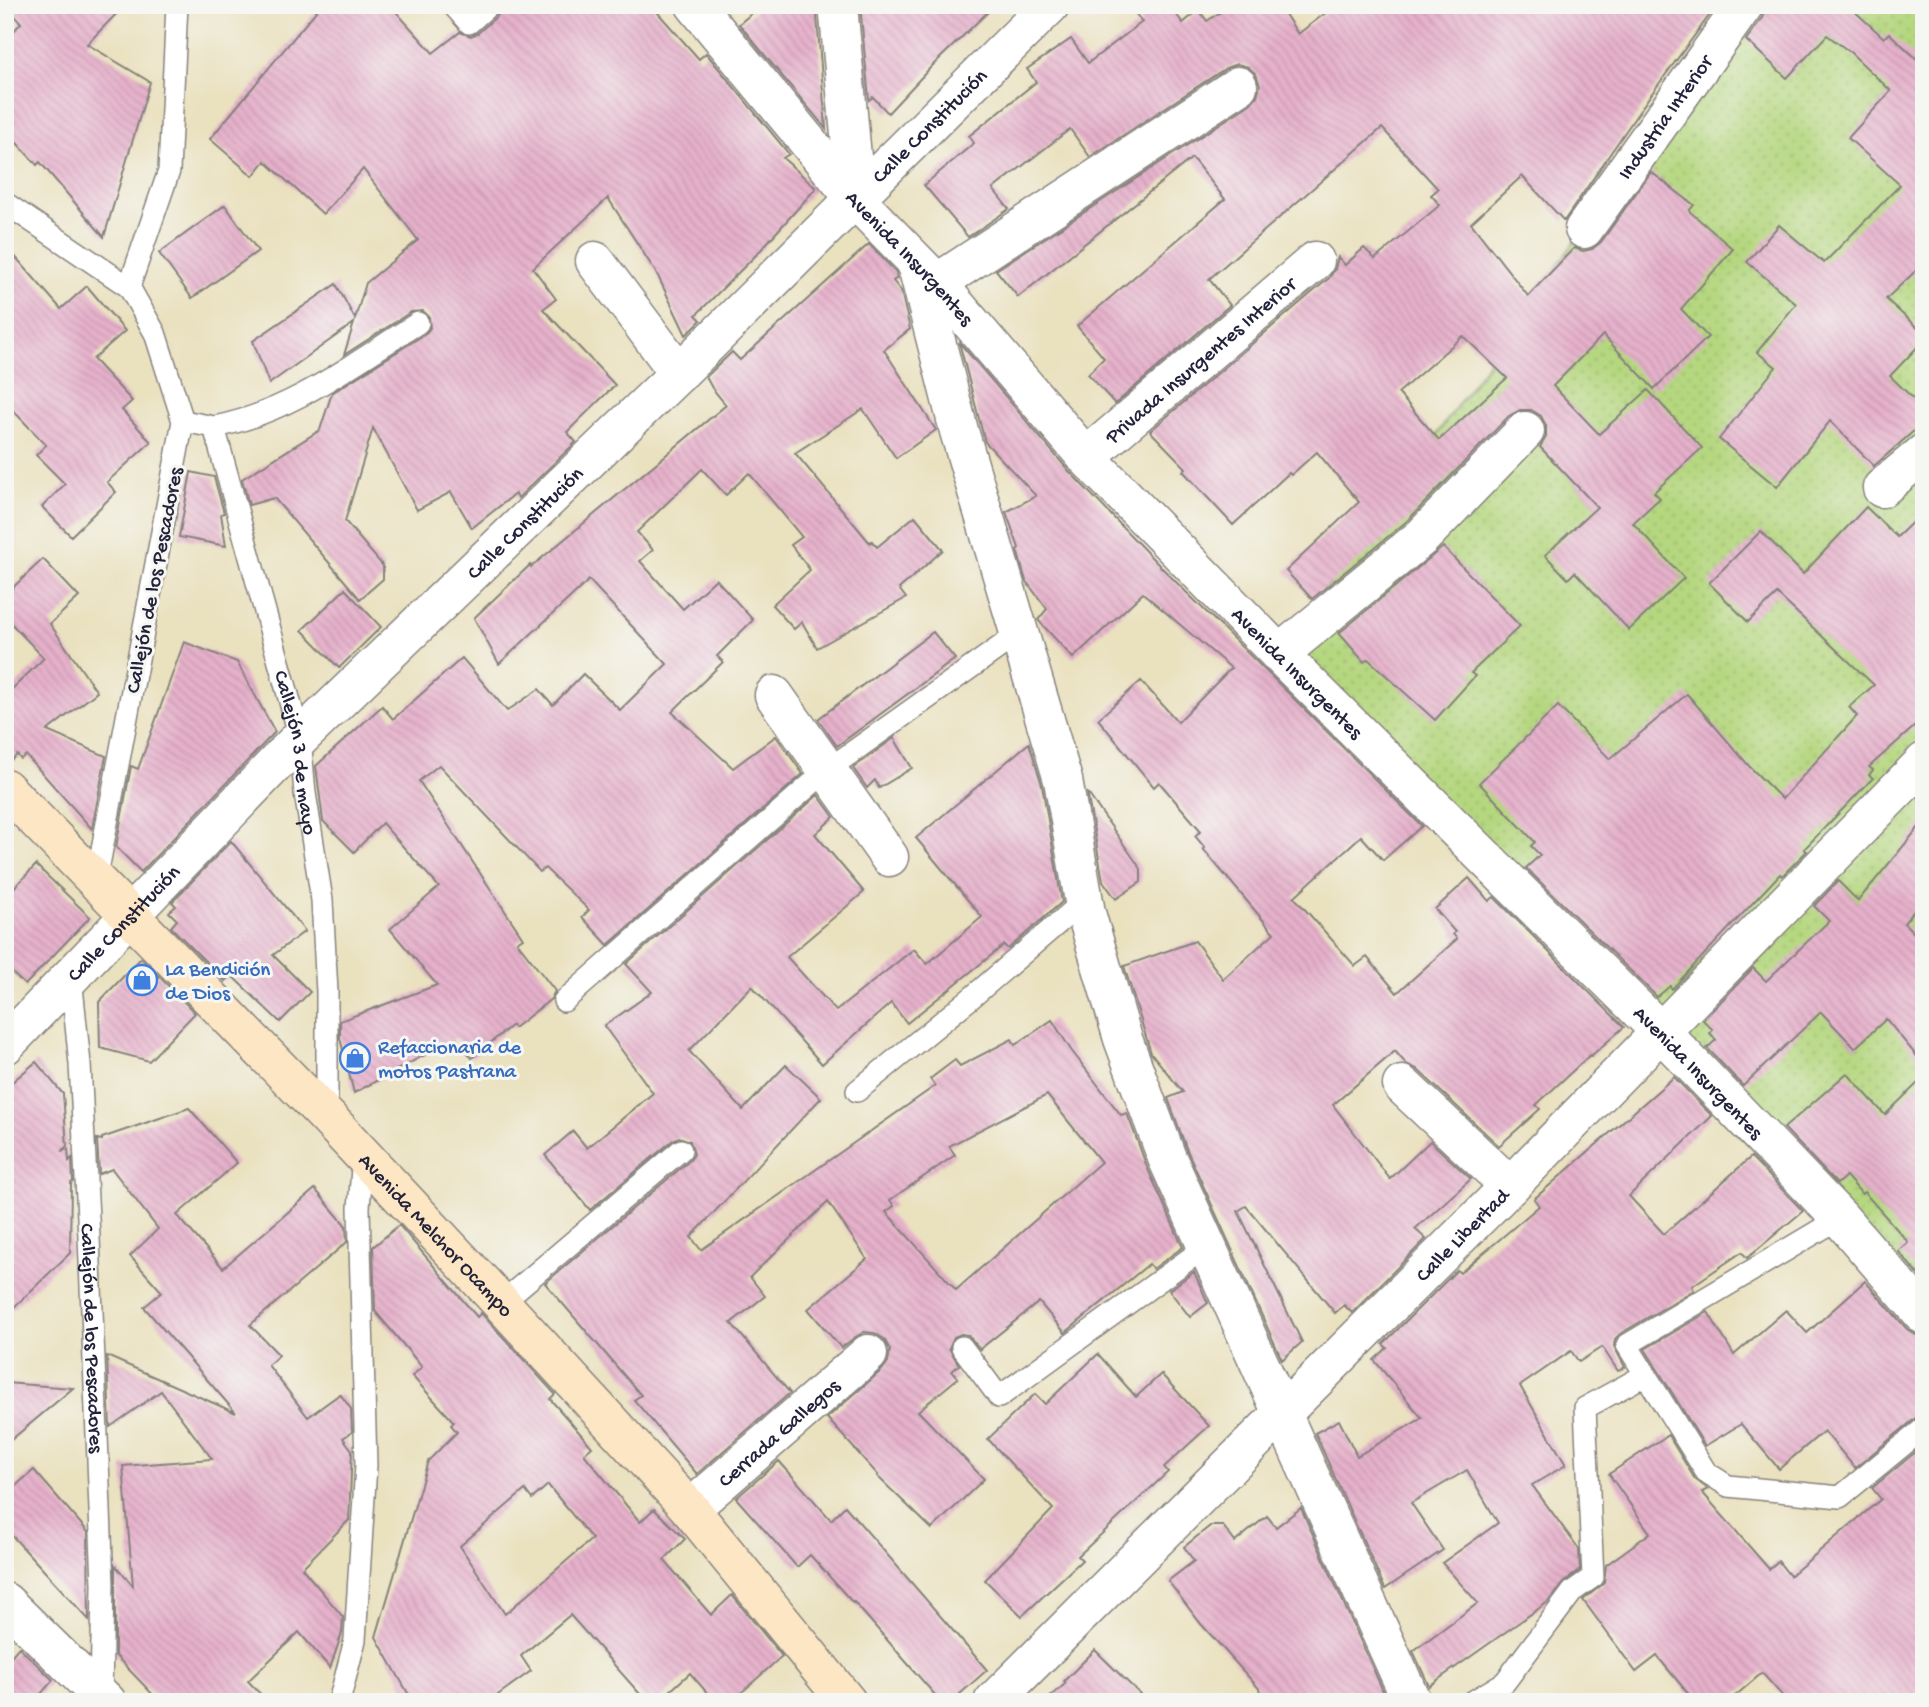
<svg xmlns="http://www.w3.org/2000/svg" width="1929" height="1707" viewBox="0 0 1929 1707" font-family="'Gochi Hand',sans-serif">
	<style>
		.park { fill: url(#park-dots); stroke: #6c7c5d; stroke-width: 2 }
		.building { fill: url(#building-back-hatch); fill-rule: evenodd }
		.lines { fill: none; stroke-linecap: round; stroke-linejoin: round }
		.service-casing { stroke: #86827d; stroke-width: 24 }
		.minor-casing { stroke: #86827d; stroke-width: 41 }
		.secondary-casing { stroke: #86827d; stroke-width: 41 }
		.service { stroke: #fff; stroke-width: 21 }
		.minor { stroke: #fff; stroke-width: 38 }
		.secondary { stroke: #fce6c4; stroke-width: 38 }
		.labels { text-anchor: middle; stroke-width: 6; stroke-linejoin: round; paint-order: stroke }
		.street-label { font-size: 21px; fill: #22223b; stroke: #f6f6f2 }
		.shop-label { font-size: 21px; fill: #366cbe; stroke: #f6f6f2; text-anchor: start }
	</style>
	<defs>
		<pattern id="park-dots" width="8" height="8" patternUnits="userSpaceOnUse" patternTransform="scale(1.75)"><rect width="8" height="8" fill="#b5d77f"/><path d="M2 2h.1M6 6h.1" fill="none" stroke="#9bb86f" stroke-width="1.8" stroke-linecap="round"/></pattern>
		<pattern id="building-back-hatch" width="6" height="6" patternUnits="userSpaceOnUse" patternTransform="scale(1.75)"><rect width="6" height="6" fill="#e6b1cb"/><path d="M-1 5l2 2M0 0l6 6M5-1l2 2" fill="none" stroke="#c598af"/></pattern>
	</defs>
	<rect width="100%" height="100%" fill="#f6f6f2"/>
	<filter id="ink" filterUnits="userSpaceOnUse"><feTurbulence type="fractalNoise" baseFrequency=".0143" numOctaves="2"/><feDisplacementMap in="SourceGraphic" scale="14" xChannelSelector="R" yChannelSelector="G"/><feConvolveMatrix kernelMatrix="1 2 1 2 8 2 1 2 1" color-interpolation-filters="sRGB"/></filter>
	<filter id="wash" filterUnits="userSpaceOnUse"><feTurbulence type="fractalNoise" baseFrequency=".00686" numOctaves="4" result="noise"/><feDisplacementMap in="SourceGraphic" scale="28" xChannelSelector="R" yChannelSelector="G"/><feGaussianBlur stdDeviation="1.57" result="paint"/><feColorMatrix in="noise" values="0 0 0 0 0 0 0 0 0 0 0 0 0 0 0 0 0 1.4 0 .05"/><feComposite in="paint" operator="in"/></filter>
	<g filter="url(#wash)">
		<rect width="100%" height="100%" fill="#eae1bf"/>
		<!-- park -->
		<path class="park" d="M1744 5H1924V1326L1279 655Z"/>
		<g id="blocks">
			<!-- building -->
			<g class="building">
				<path d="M5 5H125L87 44 150 82 104 237 40 162 37 165 5 130V41L21 23Z"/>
				<path d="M321 5H390L433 53 460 32 471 36 478 33 498 15 502 5H651L699 59 706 53 789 154 783 158 816 188 758 253 696 315 701 320 686 335 657 274 608 198 533 268 556 299 543 309 615 385 567 432 576 442 518 498 515 494 472 528 451 492 417 510 373 428 345 521 383 566V579L360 599 274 498 249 505 242 479 320 430 332 393 425 334 430 328 429 317 423 311 411 312 344 355 354 323 269 384 253 341 336 284 355 319 366 283 418 240 363 169 323 214 265 161 253 176 210 139Z"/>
				<path d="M762 5H816L826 129 739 24Z"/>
				<path d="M860 5H995L931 67 888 113 873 97 869 100Z"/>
				<path d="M1129 5H1169L1183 23 1199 10 1207 21 1231 5H1279L1298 34 1336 5H1717L1647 100 1564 221 1522 176 1471 223 1528 296 1574 248 1583 251 1592 249 1601 242 1651 172 1694 205 1689 211 1733 249 1681 309 1708 337 1654 389 1603 335 1553 386 1599 434 1648 390 1702 448 1654 492 1660 498 1633 523 1684 578 1629 630 1575 572 1568 579 1545 555 1597 507 1540 447 1546 437V426L1541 416 1531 410H1520L1509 416 1407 521 1312 599 1286 571 1359 502 1317 452 1291 475 1289 473 1233 525 1183 471 1186 468 1150 431 1329 278 1335 269 1338 257 1345 265 1364 248 1375 259 1440 205 1431 195 1438 189 1382 128 1209 279 1230 305 1115 404 1088 374 1104 358 1077 326 1225 199 1192 158 1018 297 996 270 1250 104 1257 96 1260 85 1256 74 1248 67 1237 64 1226 68 1090 157 1070 129 993 189 1009 209 968 237 924 185 974 143 969 136 1036 82 1027 69 1071 39 1088 63 1142 22ZM1463 336 1507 378 1439 440 1398 393Z"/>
				<path d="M1766 5H1854L1851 8 1884 38 1889 33 1918 60 1924 54V263L1886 299 1924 334V340L1890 376 1924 409V422L1874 466 1830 421 1777 487 1719 439 1776 367 1757 352 1796 304 1747 262 1779 225 1824 263 1900 185 1848 138 1891 91 1850 52 1827 35 1787 78 1746 40 1762 18Z"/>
				<path d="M225 205 258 251 192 298 159 253Z"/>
				<path d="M869 244 896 272 897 278 893 281 901 291 910 329 884 350 936 430 896 458 863 409 795 453 870 543 872 541 877 547 915 516 943 550 899 589 906 598 817 648 802 622 794 629 772 605 810 570 791 545 802 537 749 473 726 495 702 469 637 532 653 550 640 561 683 609 716 579 753 620 717 656 723 662 672 712 733 768 776 736 803 774 608 945 582 917 589 910 545 868 540 872 439 765 419 781 523 938 517 942 555 991 551 999 514 1028 512 1025 472 1058 456 1038 354 1093 340 1038V1021L437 985 390 929 439 887 382 823 354 852 323 821 316 766 382 706 393 719 462 658 507 711 539 689 553 705 583 674 620 710 667 664 589 580 499 664 474 618 530 565 531 567 726 405 712 388 706 377 732 352 740 360Z"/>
				<path d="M5 245 61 309 87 286 125 331 93 359 132 401 122 410 151 442 107 482 116 492 71 536 42 507 65 484 36 455 46 445 5 402Z"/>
				<path d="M959 342 1069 471 1157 563 1422 826 1383 860 1361 836 1294 897 1355 966 1367 957 1397 993 1457 939 1453 934 1455 932 1435 909 1469 878 1489 901 1494 897 1624 1027 1591 1056 1590 1055 1536 1105 1540 1109 1499 1146 1417 1069 1406 1064 1395 1051 1333 1105 1390 1179 1430 1141 1471 1179 1415 1229 1426 1239 1352 1313 1344 1305 1335 1313 1246 1206 1238 1211 1302 1342 1282 1360 1187 1150 1168 1098 1183 1092 1151 1053 1124 966 1195 941 1223 979 1274 933 1203 849 1205 848 1195 836 1201 831 1159 782 1154 787 1098 719 1141 681 1178 722 1231 668 1143 593 1073 658 1038 620 1047 609 1026 581 1017 550 1019 548 1006 512 1036 496 985 442Z"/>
				<path d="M191 472 214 477 224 513 221 514 226 546 179 537Z"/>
				<path d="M1866 507 1897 537 1924 511V718L1869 767 1873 770 1869 775 1873 778 1804 849 1807 851 1782 876 1780 874 1672 989 1670 986 1657 997 1526 868 1540 855 1531 846 1535 842 1479 783 1558 706 1610 759 1687 694 1749 766 1782 799 1857 716 1849 707 1874 685 1777 594 1748 622 1709 583 1761 531 1803 574Z"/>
				<path d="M1443 547 1520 626 1471 673 1475 676 1435 720 1368 659 1364 662 1339 633Z"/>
				<path d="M43 559 79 597 50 624 97 692 47 731 106 756 92 829 26 755 21 759 17 755 5 765V696L44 658 5 617V595Z"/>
				<path d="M345 589 381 627 339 668 302 630Z"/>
				<path d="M933 632 955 659 837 746 818 719Z"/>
				<path d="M184 642 237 662 275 732 141 872 116 847 131 766 138 769Z"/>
				<path d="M894 738 912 768 879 788 875 780 867 788 853 768Z"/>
				<path d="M1029 743 1042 785 1062 902 1008 949 1004 945 907 1023 891 1003 822 1064 752 986 689 1051 743 1110 786 1065 821 1098 691 1237 701 1250 935 1086 930 1079 955 1060 960 1066 1012 1039 1015 1045 1052 1020 1071 1050 1121 1115 1127 1113 1147 1167 1183 1247 1153 1269 1149 1264 1065 1333 1039 1302 980 1349 968 1335 961 1334 954 1337 949 1348 959 1365 952 1371 958 1378 918 1411 984 1479 932 1529 877 1476 878 1475 827 1418 882 1370 888 1362 890 1350 884 1339 874 1333 864 1332 854 1338 841 1348 808 1309 867 1259 828 1202 750 1277 765 1296 731 1323 790 1393 697 1474 634 1400 641 1395 545 1283 690 1160 694 1154 690 1141 679 1137 673 1140 590 1210 545 1155 573 1131 587 1148 653 1093 604 1026 652 992 626 964 818 795 834 817 815 834 864 892 787 957 836 1011 914 949 927 964 982 917 916 838ZM1047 1095 1101 1162 956 1290 886 1212 894 1206 890 1200 955 1155 949 1146Z"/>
				<path d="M1087 792 1141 869V882L1116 899 1103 881Z"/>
				<path d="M1924 821V899L1904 923 1924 943V1065L1886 1019 1855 1048 1821 1012 1743 1086 1707 1048 1716 1040 1710 1033 1713 1030 1703 1020 1753 968 1766 981 1829 921 1814 906 1838 881 1858 901Z"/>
				<path d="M231 841 305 931 273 955 310 992 280 1022 231 975 225 981 171 927 177 920 169 912 176 906 172 902Z"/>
				<path d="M36 865 90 917 25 985 5 966V897Z"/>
				<path d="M141 958 195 1013 149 1061 100 1048 99 1002Z"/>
				<path d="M36 1062 63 1094 67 1146 62 1151 68 1149 69 1161 72 1158 73 1182 71 1183 70 1253 5 1316V1088Z"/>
				<path d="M1847 1073 1885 1115 1924 1077V1281L1898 1251 1908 1242 1864 1192 1862 1194 1846 1176 1837 1184 1784 1128Z"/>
				<path d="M1674 1077 1712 1116 1629 1196 1664 1234 1751 1157 1803 1211 1747 1258 1742 1252 1692 1286 1694 1290 1620 1334 1615 1339 1614 1346 1625 1367 1618 1371 1602 1347 1579 1362 1571 1351 1520 1386 1566 1465 1532 1485 1579 1549 1580 1570 1563 1583 1548 1602 1429 1686 1413 1651 1478 1603 1442 1563 1498 1523 1467 1470 1411 1503 1443 1550 1385 1589 1315 1433 1339 1420 1357 1456 1422 1418 1374 1360 1387 1348 1383 1344 1457 1270 1460 1273 1539 1206 1534 1199Z"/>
				<path d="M189 1108 237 1163 177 1215 223 1268 315 1189 346 1226 347 1242 250 1325 279 1355 268 1365 308 1417 340 1394 351 1409 352 1432 343 1438 352 1450 349 1520 302 1568 343 1617 342 1633 330 1668 299 1632 248 1681 268 1702H160L115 1655V1565L133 1586 123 1466 212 1459 161 1391 110 1427 107 1356 236 1413 144 1307 162 1292 130 1256 158 1229 112 1169 99 1174 97 1139 102 1140V1138Z"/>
				<path d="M399 1225 477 1317 481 1313 555 1394 550 1399 592 1447 584 1454 640 1522 654 1509 685 1539 664 1560 711 1615 732 1595 782 1656 731 1702H715L690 1673 658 1702H647L570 1615 521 1656 531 1671 488 1702H413L376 1637 428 1461 457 1432 451 1425 454 1422 412 1376 422 1367 375 1311 373 1247ZM548 1485 592 1539 505 1614 460 1546 525 1490 532 1499Z"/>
				<path d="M1194 1272 1208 1303 1190 1317 1169 1290Z"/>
				<path d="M1865 1281 1907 1329 1916 1335 1924 1336V1415L1916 1418 1855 1468 1824 1431 1779 1469 1741 1424 1705 1446 1645 1349 1708 1312 1734 1355 1786 1310 1807 1333Z"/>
				<path d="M1098 1354 1136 1397 1161 1374 1209 1426 1164 1467 1168 1472 1078 1556 1082 1560 1022 1616 985 1580 1053 1509 988 1439 1035 1394 1045 1404Z"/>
				<path d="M5 1383 73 1388 5 1445Z"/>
				<path d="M1668 1435 1695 1479 1708 1489 1702 1492 1769 1569 1778 1561 1790 1576 1881 1499 1872 1488 1924 1445V1702H1788L1762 1673 1728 1702H1695L1657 1656 1636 1672 1583 1600 1604 1583 1606 1565 1650 1533 1609 1474Z"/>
				<path d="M779 1461 831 1520 845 1506 987 1670 951 1702H941L854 1602 853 1603 810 1555 797 1567 736 1498Z"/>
				<path d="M34 1470 88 1532 89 1620 5 1528V1495Z"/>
				<path d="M1301 1508 1388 1702H1271L1201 1624 1168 1581 1194 1561 1184 1547 1210 1526H1223L1235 1542 1267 1516 1276 1527Z"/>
				<path d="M19 1647 53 1680 34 1702H5V1663Z"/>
				<path d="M1095 1650 1148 1702H1045L1066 1683 1064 1681Z"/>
			</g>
		</g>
	</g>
	<g filter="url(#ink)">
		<use href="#blocks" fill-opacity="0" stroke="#86827d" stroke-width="2"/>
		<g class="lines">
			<!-- service casing -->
			<g class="service-casing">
				<g id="service">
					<path d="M453 5 469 23 489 5"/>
					<path d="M5 203 129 287 155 333 183 421 96 881"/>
					<path d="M129 287 169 171 177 5"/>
					<path id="s1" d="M183 421 214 427 300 738 305 793 322 900 327 992V1117"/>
					<path d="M214 427C290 413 354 363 418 323"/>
					<path id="s2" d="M71 977 80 1064 89 1237 103 1584 101 1696"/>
					<path d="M564 1001 827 770 1018 634"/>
					<path d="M857 1091 971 998 1084 901"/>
					<path d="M1840 1218 1627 1345 1706 1472 1728 1486 1840 1497 1924 1428"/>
					<path d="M501 1303 681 1150"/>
					<path d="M962 1347 999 1397 1207 1246"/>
					<path d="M339 1702 355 1640 366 1465 359 1208 363 1155"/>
					<path d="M1472 1702 1505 1682 1573 1591 1593 1577 1585 1408 1645 1375"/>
				</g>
			</g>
			<!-- minor casing -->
			<g class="minor-casing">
				<g id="minor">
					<path id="s3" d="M695 5 856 200 937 283 1086 457 1279 654 1662 1033 1840 1218 1924 1315"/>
					<path d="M838 5 856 200"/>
					<path id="s4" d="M1584 229 1744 5"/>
					<path d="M595 261 679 373"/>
					<path d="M917 266 959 431 1063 780 1086 913 1123 1039 1167 1158 1412 1702"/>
					<path d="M937 283 1238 86"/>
					<path id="s5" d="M1086 457 1315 261"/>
					<path d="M1882 488 1924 453"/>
					<path d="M1279 654 1422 537 1525 431"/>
					<path d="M774 695 889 857"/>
					<path id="s6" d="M5 1045 300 738 679 373 1050 5"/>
					<path d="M1402 1085 1510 1186"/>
					<path id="s7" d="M690 1509 868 1354"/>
					<path d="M5 1602 107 1702"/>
					<path id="s8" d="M993 1702 1510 1186 1924 762"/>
				</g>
			</g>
			<!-- secondary casing -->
			<g class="secondary-casing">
				<g id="secondary">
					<path id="s9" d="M5 788 327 1117 501 1303 690 1509 847 1702"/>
				</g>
			</g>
			<!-- service -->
			<use href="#service" class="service"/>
			<!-- minor -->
			<use href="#minor" class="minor"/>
			<!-- secondary -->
			<use href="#secondary" class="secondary"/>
		</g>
	</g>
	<!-- icons -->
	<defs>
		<g id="shop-ring" transform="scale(1.575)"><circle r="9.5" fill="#f6f6f2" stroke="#3f7fe0" stroke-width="1.5"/><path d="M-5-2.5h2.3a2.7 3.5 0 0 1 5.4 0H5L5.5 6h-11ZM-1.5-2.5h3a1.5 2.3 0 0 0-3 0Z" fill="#3f7fe0"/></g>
	</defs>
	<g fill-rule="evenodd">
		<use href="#shop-ring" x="142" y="980"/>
		<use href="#shop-ring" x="355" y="1058"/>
	</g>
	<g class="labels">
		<!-- street labels -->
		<g class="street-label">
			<text dy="7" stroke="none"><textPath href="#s4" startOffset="138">Industria Interior</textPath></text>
			<text dy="7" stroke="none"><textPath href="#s6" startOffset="1304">Calle Constitución</textPath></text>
			<text dy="7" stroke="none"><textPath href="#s3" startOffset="332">Avenida Insurgentes</textPath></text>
			<text dy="7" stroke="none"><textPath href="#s5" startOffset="150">Privada Insurgentes Interior</textPath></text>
			<text dy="7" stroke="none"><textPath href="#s6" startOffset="737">Calle Constitución</textPath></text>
			<text transform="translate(153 580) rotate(-79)" y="7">Callejón de los Pescadores</text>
			<text dy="7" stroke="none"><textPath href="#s3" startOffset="900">Avenida Insurgentes</textPath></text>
			<text dy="7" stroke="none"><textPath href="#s1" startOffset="368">Callejón 3 de mayo</textPath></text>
			<text dy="7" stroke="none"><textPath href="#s6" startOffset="170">Calle Constitución</textPath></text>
			<text dy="7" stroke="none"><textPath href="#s3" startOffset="1466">Avenida Insurgentes</textPath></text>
			<text dy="7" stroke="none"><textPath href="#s9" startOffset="621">Avenida Melchor Ocampo</textPath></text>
			<text dy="7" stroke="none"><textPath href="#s8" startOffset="662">Calle Libertad</textPath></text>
			<text dy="7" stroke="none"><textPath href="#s2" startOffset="362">Callejón de los Pescadores</textPath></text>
			<text dy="7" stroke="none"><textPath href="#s7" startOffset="117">Cerrada Gallegos</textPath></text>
		</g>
		<!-- shop labels -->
		<g class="shop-label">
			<text x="165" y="975">La Bendición<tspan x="165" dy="24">de Dios</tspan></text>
			<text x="378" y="1053">Refaccionaria de<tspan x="378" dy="24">motos Pastrana</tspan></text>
		</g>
	</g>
	<!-- margin -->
	<rect width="1929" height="1707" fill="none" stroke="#f6f6f2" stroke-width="28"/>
</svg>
